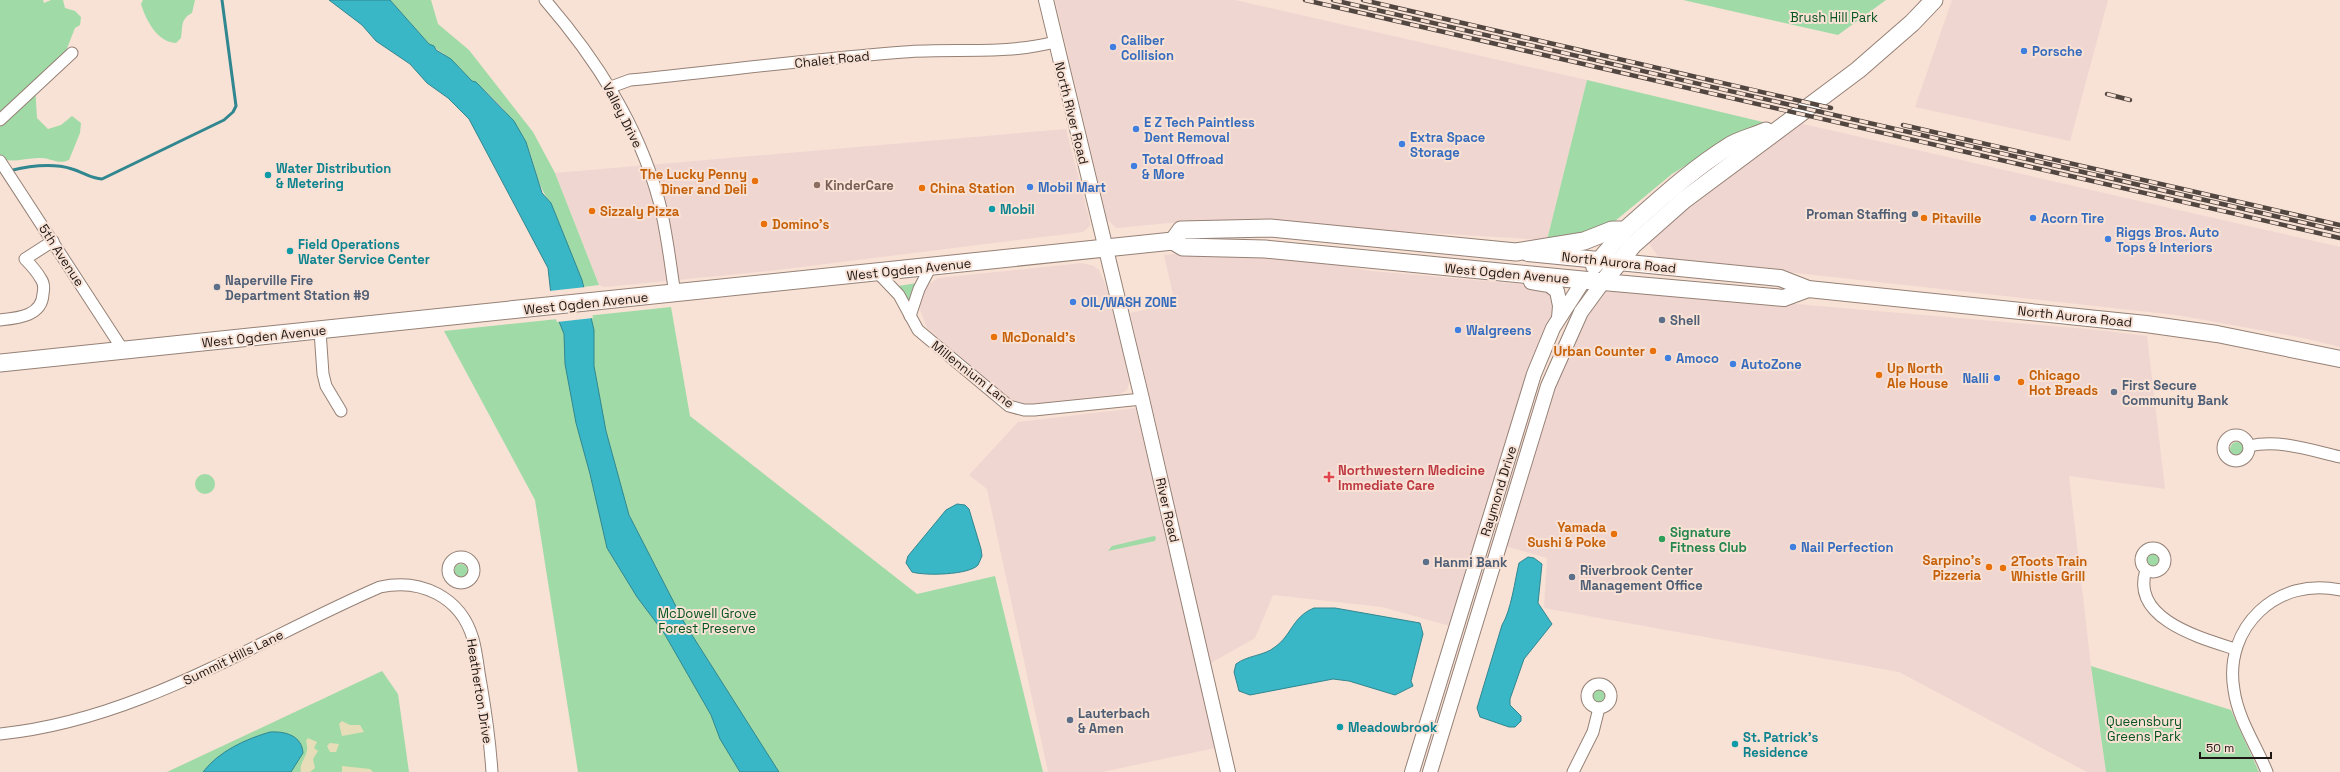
<svg xmlns="http://www.w3.org/2000/svg" width="2340" height="772" viewBox="0 0 2340 772" font-family="'Space Grotesk',sans-serif">
	<style>
		.commercial { fill: #f0d6d1 }
		.green { fill: #a0dba7 }
		.sand { fill: #e7ddb8 }
		.water { fill: #39b7c6; stroke: #318790 }
		.pier { fill: #f8e1d5 }
		.lines { fill: none; stroke-linecap: round; stroke-linejoin: round }
		.stream { stroke: #318790; stroke-width: 3 }
		.minor-casing { stroke: #958176; stroke-width: 13 }
		.tertiary-casing { stroke: #958176; stroke-width: 16 }
		.secondary-casing { stroke: #958176; stroke-width: 18 }
		.primary-casing { stroke: #958176; stroke-width: 19 }
		.minor { stroke: #fff; stroke-width: 11 }
		.tertiary { stroke: #fff; stroke-width: 14 }
		.secondary { stroke: #fff; stroke-width: 16 }
		.primary { stroke: #fff; stroke-width: 17 }
		.rail-casing { stroke: #514640; stroke-width: 4.5 }
		.rail { stroke: #f8e1d5; stroke-width: 3; stroke-dasharray: 9; stroke-linecap: butt }
		.shop-dot { fill: #3f7fe0; stroke: #f8e1d5; stroke-width: 1.5 }
		.culture-dot { fill: #0f9aa8; stroke: #f8e1d5; stroke-width: 1.5 }
		.food-dot { fill: #e8710a; stroke: #f8e1d5; stroke-width: 1.5 }
		.education-dot { fill: #8d6e63; stroke: #f8e1d5; stroke-width: 1.5 }
		.service-dot { fill: #5c6f8a; stroke: #f8e1d5; stroke-width: 1.5 }
		.health-dot { fill: #e0444e; stroke: #f8e1d5; stroke-width: 1.5 }
		.leisure-dot { fill: #2e9e5b; stroke: #f8e1d5; stroke-width: 1.5 }
		.labels { text-anchor: middle; stroke-width: 4; stroke-linejoin: round; paint-order: stroke }
		.park-label { font-size: 13px; fill: #05551f; stroke: #f8e1d5 }
		.shop-label { font-size: 13px; font-weight: bold; fill: #366cbe; stroke: #f8e1d5; text-anchor: start }
		.street-label { font-size: 13px; fill: #1e1713; stroke: #f8e1d5 }
		.culture-label { font-size: 13px; font-weight: bold; fill: #0d838f; stroke: #f8e1d5; text-anchor: start }
		.food-label { font-size: 13px; font-weight: bold; fill: #c56008; stroke: #f8e1d5; text-anchor: start }
		.education-label { font-size: 13px; font-weight: bold; fill: #785e54; stroke: #f8e1d5; text-anchor: start }
		.service-label { font-size: 13px; font-weight: bold; fill: #4e5e75; stroke: #f8e1d5; text-anchor: start }
		.health-label { font-size: 13px; font-weight: bold; fill: #be3a42; stroke: #f8e1d5; text-anchor: start }
		.leisure-label { font-size: 13px; font-weight: bold; fill: #27864d; stroke: #f8e1d5; text-anchor: start }
	</style>
	<rect width="100%" height="100%" fill="#f8e1d5"/>
	<!-- commercial -->
	<g class="commercial">
		<path d="M1055 0H1235L1587 80 1547 240 1379 230 1257 220 1190 221 1116 228 1107 219Z"/>
		<path d="M1952 0H2108L2070 141 1915 107Z"/>
		<path d="M1799 123 2340 247V347L2299 337 2176 315 1659 258 1648 242 1693 200Z"/>
		<path d="M1066 129 1090 222V226L1083 232 769 271 605 287 599 285 555 173Z"/>
		<path d="M1187 252 1310 260 1371 271 1533 285 1551 292 1554 311 1450 626 1382 607 1273 595 1255 638 1211 663 1130 313 1175 303 1164 255Z"/>
		<path d="M1082 263 1094 266 1099 270 1107 289 1130 380 1127 390 1120 394 1030 404 1013 401 927 328 919 307V300L926 286 938 278Z"/>
		<path d="M1610 288 2098 330 2147 336 2165 489 2069 476 2091 666 2106 772H2087L1899 672 1544 608 1547 558 1505 546 1551 392 1584 318 1602 292Z"/>
		<path d="M1136 408 1215 748 1102 772H1048L987 489 969 475 1018 422Z"/>
	</g>
	<!-- green -->
	<g class="green">
		<path d="M0 0H43L44 3 51 0H63L65 8 75 11 81 17 80 25 75 28 64 56 57 65 45 70 35 85 37 118 48 129 61 125 72 116 81 123 80 133 69 160C58 165 51 158 41 158 28 157 11 164 0 158Z"/>
		<path d="M143 0H195L192 13C180 19 183 27 181 38L176 43C157 42 146 20 141 4Z"/>
		<path d="M390 0H431L438 24 469 50 533 132 555 173 599 285 583 287 551 203C536 186 535 162 525 141 514 118 495 100 476 82L472 81 444 54 429 44Z"/>
		<path d="M1683 0H1886L1838 35Z"/>
		<path d="M1587 80 1767 123 1706 153 1672 174 1609 226 1597 231 1547 240Z"/>
		<path d="M917 283 912 309 898 286Z"/>
		<path d="M671 307 690 416 917 594 995 576 1043 772H578L535 500 444 331Z"/>
		<circle cx="2237" cy="449" r="7"/>
		<circle cx="205" cy="484" r="10"/>
		<path d="M1154 536 1156 537 1155 541 1108 551 1112 546Z"/>
		<circle cx="2153" cy="561" r="7"/>
		<circle cx="461" cy="571" r="7"/>
		<path d="M2091 666 2231 710 2259 772H2106Z"/>
		<path d="M382 671 398 694 409 772H167Z"/>
		<circle cx="1598" cy="696" r="7"/>
	</g>
	<!-- sand -->
	<g class="sand">
		<path d="M342 721 350 725H360L364 732 342 736 339 724Z"/>
		<path d="M308 738 317 742 314 748 318 751 313 759 315 768 310 772H301C298 762 311 755 306 741Z"/>
		<path d="M330 743 339 744 336 752H330L327 746Z"/>
		<path d="M342 766 370 769 373 772H342Z"/>
	</g>
	<!-- water -->
	<g class="water">
		<path d="M329 0H390L429 44 434 46 436 50 451 59 472 81 476 82 514 121 526 142 542 193 551 203 582 280 594 330V366L606 431 629 515 685 624 779 772H740L720 739 711 715 664 633 637 597 607 548 590 474 576 423 565 364 564 334 552 304 548 268 469 119 448 98 427 83 410 64 376 41 362 25Z"/>
		<path d="M957 504 965 505 969 509 981 549 982 556 978 565C969 575 925 576 912 572L906 563 908 556 946 510Z"/>
		<path d="M1528 557 1534 558 1542 564 1538 603 1552 624 1524 659 1510 699V705L1521 716V721L1515 727H1509L1480 717 1477 708 1502 625C1511 611 1515 580 1519 563Z"/>
		<path d="M1314 608H1335L1420 623 1423 634 1411 681 1413 686 1395 695 1349 681 1333 679 1250 695 1239 691 1234 672 1236 664C1248 655 1264 656 1275 647 1292 635 1292 617 1314 608Z"/>
		<path d="M270 732C286 731 302 736 303 753L291 772H203C219 751 246 739 270 732Z"/>
	</g>
	<!-- pier -->
	<path class="pier" d="M586 287 593 318 557 322 550 304 549 291Z"/>
	<g class="lines">
		<!-- stream -->
		<path class="stream" d="M9 171C29 166 53 163 72 169 83 172 91 179 102 179L224 120 233 112 236 106 222 0"/>
		<!-- minor casing -->
		<g class="minor-casing">
			<g id="minor">
				<path d="M545 0C596 59 638 124 659 201 667 232 670 263 675 294"/>
				<path d="M611 87 630 80C721 71 812 59 904 52 955 48 1005 55 1055 42"/>
				<path d="M0 120 72 53"/>
				<path d="M0 161 123 350"/>
				<path d="M878 273 899 295 918 330 1009 406 1024 410H1034L1142 399"/>
				<path d="M910 316 919 289 931 266"/>
				<path d="M0 320C18 318 42 316 43 294 44 289 44 283 41 279 37 272 31 265 25 259L53 241"/>
				<path d="M320 331 323 374 326 386 341 411"/>
				<circle cx="2236" cy="448" r="13"/>
				<path d="M2249 446C2279 439 2310 450 2340 457"/>
				<circle cx="2153" cy="560" r="12"/>
				<circle cx="461" cy="570" r="13"/>
				<path d="M2146 570C2130 619 2201 638 2235 649"/>
				<circle cx="1599" cy="696" r="12"/>
				<path d="M0 734C139 720 255 641 380 587 421 578 461 597 473 639 477 653 478 669 481 684 486 713 490 742 492 772"/>
				<path d="M1573 772 1593 732 1599 708"/>
				<path d="M2267 772C2256 745 2238 719 2234 690 2223 627 2278 576 2340 590"/>
			</g>
		</g>
		<!-- tertiary casing -->
		<g class="tertiary-casing">
			<g id="tertiary">
				<path d="M1046 0 1142 399 1228 772"/>
				<path d="M1531 282 1549 285 1557 291 1560 306 1559 318"/>
				<path d="M1412 772 1534 374 1553 328 1584 280"/>
				<path d="M1430 772 1548 386 1581 312 1603 282"/>
			</g>
		</g>
		<!-- secondary casing -->
		<g class="secondary-casing">
			<g id="secondary">
				<path d="M1528 253 1780 278 1808 289 2146 324 2217 334 2340 359"/>
				<path d="M1594 266 1625 230"/>
				<path d="M1603 282 1784 298 1808 289"/>
			</g>
		</g>
		<!-- primary casing -->
		<g class="primary-casing">
			<g id="primary">
				<path d="M1173 241 1181 230 1270 228 1516 252 1584 241 1612 230H1625C1659 200 1692 169 1731 145 1742 139 1755 136 1766 131"/>
				<path d="M0 363 1173 241 1183 247 1265 249 1603 282 1633 245 1684 200 1858 70 1912 23 1934 0"/>
			</g>
		</g>
		<!-- minor -->
		<use href="#minor" class="minor"/>
		<!-- tertiary -->
		<use href="#tertiary" class="tertiary"/>
		<!-- secondary -->
		<use href="#secondary" class="secondary"/>
		<!-- primary -->
		<use href="#primary" class="primary"/>
		<!-- rail casing -->
		<g class="rail-casing">
			<g id="rail">
				<path d="M1305 0 2340 238"/>
				<path d="M1333 0 2340 231"/>
				<path d="M1363 0 1831 108"/>
				<path d="M2107 94 2130 100"/>
				<path d="M1903 125 2340 225"/>
			</g>
		</g>
		<!-- rail -->
		<use href="#rail" class="rail"/>
	</g>
	<!-- markers -->
	<g class="shop-dot">
		<circle cx="1113" cy="47" r="4"/>
		<circle cx="2024" cy="51" r="4"/>
		<circle cx="1136" cy="129" r="4"/>
		<circle cx="1402" cy="144" r="4"/>
		<circle cx="1134" cy="166" r="4"/>
		<circle cx="1030" cy="187" r="4"/>
		<circle cx="2033" cy="218" r="4"/>
		<circle cx="2108" cy="239" r="4"/>
		<circle cx="1073" cy="302" r="4"/>
		<circle cx="1458" cy="330" r="4"/>
		<circle cx="1668" cy="358" r="4"/>
		<circle cx="1733" cy="364" r="4"/>
		<circle cx="1997" cy="378" r="4"/>
		<circle cx="1793" cy="547" r="4"/>
	</g>
	<g class="culture-dot">
		<circle cx="268" cy="175" r="4"/>
		<circle cx="992" cy="209" r="4"/>
		<circle cx="290" cy="251" r="4"/>
		<circle cx="1340" cy="727" r="4"/>
		<circle cx="1735" cy="744" r="4"/>
	</g>
	<g class="food-dot">
		<circle cx="755" cy="181" r="4"/>
		<circle cx="922" cy="188" r="4"/>
		<circle cx="592" cy="211" r="4"/>
		<circle cx="1924" cy="218" r="4"/>
		<circle cx="764" cy="224" r="4"/>
		<circle cx="994" cy="337" r="4"/>
		<circle cx="1653" cy="351" r="4"/>
		<circle cx="1879" cy="375" r="4"/>
		<circle cx="2021" cy="382" r="4"/>
		<circle cx="1614" cy="534" r="4"/>
		<circle cx="1989" cy="567" r="4"/>
		<circle cx="2003" cy="568" r="4"/>
	</g>
	<circle class="education-dot" cx="817" cy="185" r="4"/>
	<g class="service-dot">
		<circle cx="1915" cy="214" r="4"/>
		<circle cx="217" cy="287" r="4"/>
		<circle cx="1662" cy="320" r="4"/>
		<circle cx="2114" cy="392" r="4"/>
		<circle cx="1426" cy="562" r="4"/>
		<circle cx="1572" cy="577" r="4"/>
		<circle cx="1070" cy="720" r="4"/>
	</g>
	<path class="health-dot" d="M1327 471h4v4h4v4h-4v4h-4v-4h-4v-4h4z"/>
	<circle class="leisure-dot" cx="1662" cy="539" r="4"/>
	<g class="labels">
		<!-- park labels -->
		<g class="park-label">
			<text x="1834" y="22">Brush Hill Park</text>
			<text x="707" y="618">McDowell Grove<tspan x="707" dy="15">Forest Preserve</tspan></text>
			<text x="2144" y="726">Queensbury<tspan x="2144" dy="15">Greens Park</tspan></text>
		</g>
		<!-- shop labels -->
		<g class="shop-label">
			<text x="1121" y="45">Caliber<tspan x="1121" dy="15">Collision</tspan></text>
			<text x="2032" y="56">Porsche</text>
			<text x="1144" y="127">E Z Tech Paintless<tspan x="1144" dy="15">Dent Removal</tspan></text>
			<text x="1410" y="142">Extra Space<tspan x="1410" dy="15">Storage</tspan></text>
			<text x="1142" y="164">Total Offroad<tspan x="1142" dy="15">&amp; More</tspan></text>
			<text x="1038" y="192">Mobil Mart</text>
			<text x="2041" y="223">Acorn Tire</text>
			<text x="2116" y="237">Riggs Bros. Auto<tspan x="2116" dy="15">Tops &amp; Interiors</tspan></text>
			<text x="1081" y="307">OIL/WASH ZONE</text>
			<text x="1466" y="335">Walgreens</text>
			<text x="1676" y="363">Amoco</text>
			<text x="1741" y="369">AutoZone</text>
			<text x="1989" y="383" text-anchor="end">Nalli</text>
			<text x="1801" y="552">Nail Perfection</text>
		</g>
		<!-- street labels -->
		<g class="street-label">
			<text transform="translate(832 59) rotate(-6)" y="5">Chalet Road</text>
			<text transform="translate(1072 113) rotate(76)" y="5">North River Road</text>
			<text transform="translate(623 115) rotate(63)" y="5">Valley Drive</text>
			<text transform="translate(62 255) rotate(57)" y="5">5th Avenue</text>
			<text transform="translate(1619 262) rotate(6)" y="5">North Aurora Road</text>
			<text transform="translate(909 269) rotate(-6)" y="5">West Ogden Avenue</text>
			<text transform="translate(1507 273) rotate(5)" y="5">West Ogden Avenue</text>
			<text transform="translate(586 303) rotate(-6)" y="5">West Ogden Avenue</text>
			<text transform="translate(2075 316) rotate(6)" y="5">North Aurora Road</text>
			<text transform="translate(264 336) rotate(-6)" y="5">West Ogden Avenue</text>
			<text transform="translate(973 374) rotate(38)" y="5">Millennium Lane</text>
			<text transform="translate(1498 491) rotate(-73)" y="5">Raymond Drive</text>
			<text transform="translate(1168 510) rotate(77)" y="5">River Road</text>
			<text transform="translate(233 657) rotate(-26)" y="5">Summit Hills Lane</text>
			<text transform="translate(480 691) rotate(81)" y="5">Heatherton Drive</text>
		</g>
		<!-- culture labels -->
		<g class="culture-label">
			<text x="276" y="173">Water Distribution<tspan x="276" dy="15">&amp; Metering</tspan></text>
			<text x="1000" y="214">Mobil</text>
			<text x="298" y="249">Field Operations<tspan x="298" dy="15">Water Service Center</tspan></text>
			<text x="1348" y="732">Meadowbrook</text>
			<text x="1743" y="742">St. Patrick's<tspan x="1743" dy="15">Residence</tspan></text>
		</g>
		<!-- food labels -->
		<g class="food-label">
			<text x="747" y="179" text-anchor="end">The Lucky Penny<tspan x="747" dy="15">Diner and Deli</tspan></text>
			<text x="930" y="193">China Station</text>
			<text x="600" y="216">Sizzaly Pizza</text>
			<text x="1932" y="223">Pitaville</text>
			<text x="772" y="229">Domino's</text>
			<text x="1002" y="342">McDonald's</text>
			<text x="1645" y="356" text-anchor="end">Urban Counter</text>
			<text x="1887" y="373">Up North<tspan x="1887" dy="15">Ale House</tspan></text>
			<text x="2029" y="380">Chicago<tspan x="2029" dy="15">Hot Breads</tspan></text>
			<text x="1606" y="532" text-anchor="end">Yamada<tspan x="1606" dy="15">Sushi &amp; Poke</tspan></text>
			<text x="1981" y="565" text-anchor="end">Sarpino's<tspan x="1981" dy="15">Pizzeria</tspan></text>
			<text x="2011" y="566">2Toots Train<tspan x="2011" dy="15">Whistle Grill</tspan></text>
		</g>
		<!-- education labels -->
		<g class="education-label">
			<text x="825" y="190">KinderCare</text>
		</g>
		<!-- service labels -->
		<g class="service-label">
			<text x="1907" y="219" text-anchor="end">Proman Staffing</text>
			<text x="225" y="285">Naperville Fire<tspan x="225" dy="15">Department Station #9</tspan></text>
			<text x="1670" y="325">Shell</text>
			<text x="2122" y="390">First Secure<tspan x="2122" dy="15">Community Bank</tspan></text>
			<text x="1434" y="567">Hanmi Bank</text>
			<text x="1580" y="575">Riverbrook Center<tspan x="1580" dy="15">Management Office</tspan></text>
			<text x="1078" y="718">Lauterbach<tspan x="1078" dy="15">&amp; Amen</tspan></text>
		</g>
		<!-- health labels -->
		<g class="health-label">
			<text x="1338" y="475">Northwestern Medicine<tspan x="1338" dy="15">Immediate Care</tspan></text>
		</g>
		<!-- leisure labels -->
		<g class="leisure-label">
			<text x="1670" y="537">Signature<tspan x="1670" dy="15">Fitness Club</tspan></text>
		</g>
	</g>
	<!-- scale -->
	<path d="M2200 752v6h71v-6" fill="none" stroke="#1e1713" stroke-width="2"/>
	<text x="2206" y="752" font-size="12" fill="#1e1713" stroke="#f8e1d5" stroke-width="3" paint-order="stroke">50 m</text>
</svg>
